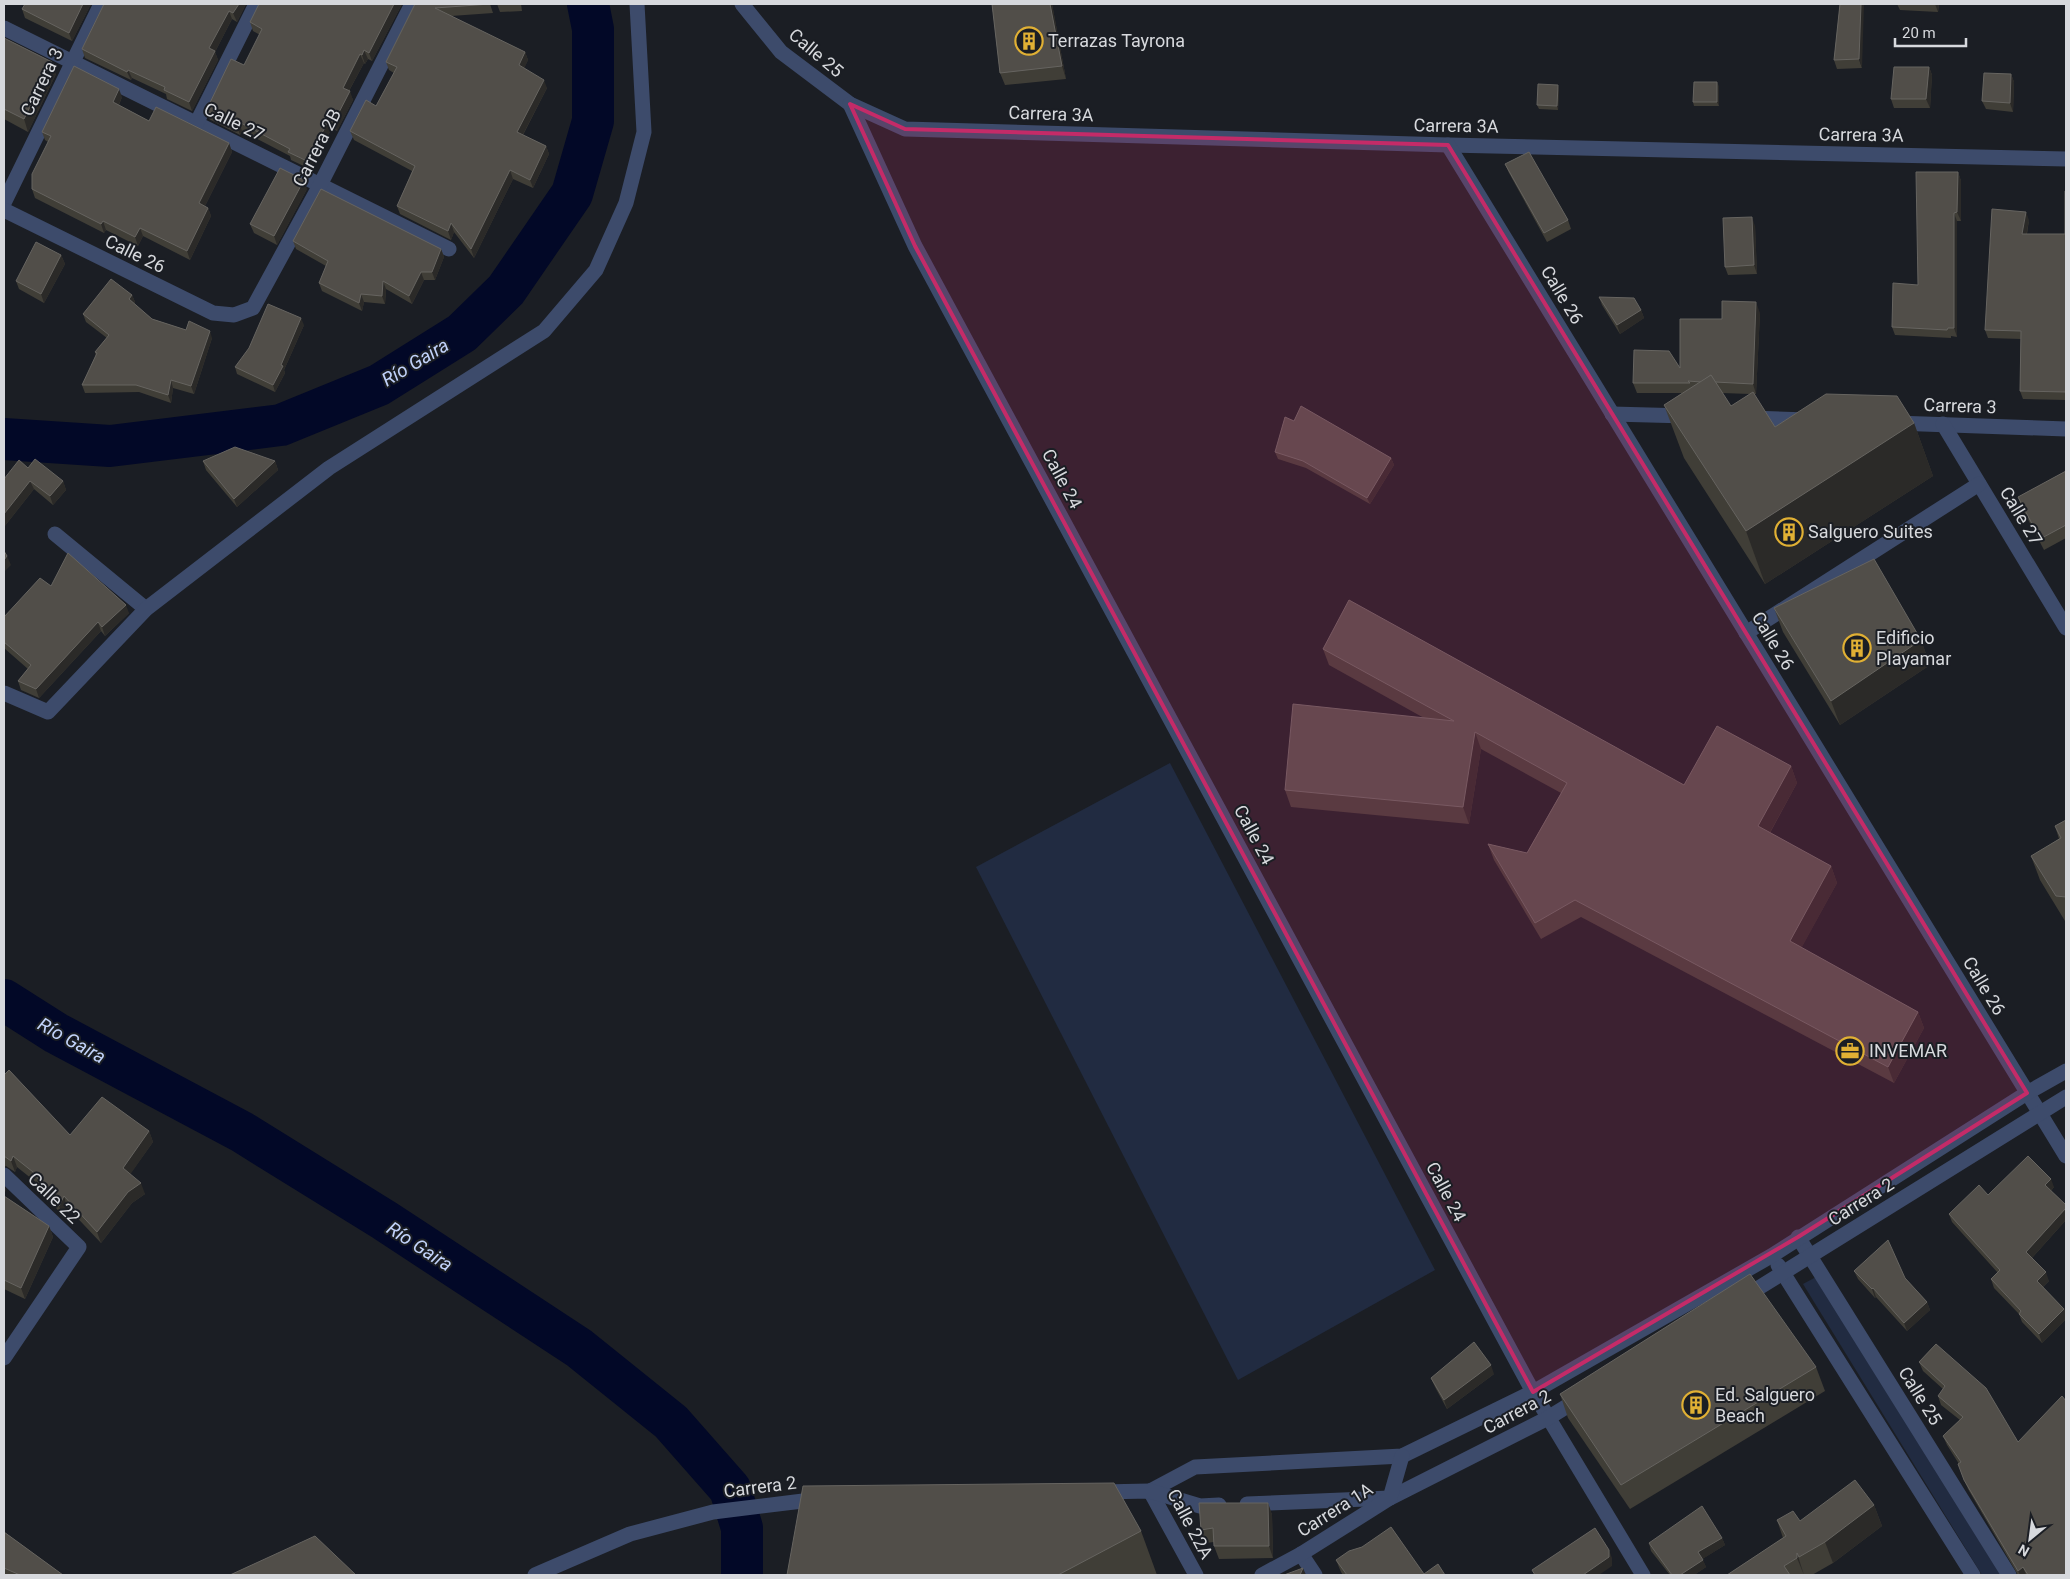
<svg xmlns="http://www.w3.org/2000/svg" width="2070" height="1579" viewBox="0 0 2070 1579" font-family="Roboto,sans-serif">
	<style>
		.green { fill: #212b41 }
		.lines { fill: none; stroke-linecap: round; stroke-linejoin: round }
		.river { stroke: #020827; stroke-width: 42 }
		.minor { stroke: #3d4b6b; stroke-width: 15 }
		.wall { fill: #403e37; fill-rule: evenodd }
		.shaded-wall { fill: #2b2a28 }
		.building { fill: #514e49; stroke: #666460 }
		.marked { fill: #c42b68; fill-opacity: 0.2; stroke: #c42b68; stroke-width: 4; stroke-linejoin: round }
		.labels { text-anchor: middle; stroke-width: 4; stroke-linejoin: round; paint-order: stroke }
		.poi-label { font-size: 18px; fill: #d7d9dd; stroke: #1b1e24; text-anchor: start }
		.street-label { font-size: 18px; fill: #d7d9dd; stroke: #1b1e24 }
		.water-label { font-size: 19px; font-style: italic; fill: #c2d3fa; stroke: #1b1e24 }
	</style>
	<rect width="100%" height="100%" fill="#1b1e24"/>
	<!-- green -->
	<g class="green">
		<path d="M1170 763 1435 1270 1238 1380 976 867Z"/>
		<path d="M1816 1277 2001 1575H1982L1803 1284Z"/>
	</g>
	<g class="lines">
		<!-- river -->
		<g class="river">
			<path d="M4 439 110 446 281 425 379 385 462 333 506 290 572 194 593 121V29L588 4"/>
			<path d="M4 1000 56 1033 242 1132 384 1220 579 1348 671 1422 730 1489 742 1528V1575"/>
		</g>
		<!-- minor -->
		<g class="minor">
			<path d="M742 4 781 52 850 104 905 129 1448 145 2066 159"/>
			<path d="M4 28 449 249"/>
			<path d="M850 104 915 246 1533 1392 1643 1575"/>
			<path d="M196 124 256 4"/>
			<path d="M1448 145 2066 1156"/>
			<path d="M4 203 101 4"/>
			<path d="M4 210 213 313 234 315 253 308 320 185 412 4"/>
			<path d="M1612 414 1687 416"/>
			<path d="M1750 418 1807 420"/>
			<path d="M1895 423 2066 429"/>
			<path d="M1943 424 2066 628"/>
			<path d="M55 534 146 609"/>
			<path d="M1746 633 1979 484"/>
			<path d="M4 693 48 712 146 609 329 468 544 331 596 270 626 203 644 132 637 4"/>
			<path d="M4 1175 79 1247 4 1358"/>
			<path d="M1798 1237 2009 1575"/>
			<path d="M1778 1265 1973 1575"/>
			<path d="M1744 1297 2066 1097"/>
			<path d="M1150 1491 1195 1467 1402 1456 1533 1392 1771 1256 2027 1093 2066 1071"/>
			<path d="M1150 1491 1196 1575"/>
			<path d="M1100 1492 1150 1491 1200 1506 1219 1505"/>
			<path d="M1247 1504 1390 1498 1548 1418 1582 1397"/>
			<path d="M1301 1554 1315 1575"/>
			<path d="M535 1575 630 1534 713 1512 819 1499"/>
			<path d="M1262 1575 1301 1554 1390 1498 1402 1456"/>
		</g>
	</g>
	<!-- wall -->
	<g class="wall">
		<path d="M91 4 72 41 25 18 22 9Z"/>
		<path d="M104 4H246L237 22 232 19 215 52 218 60 192 111 167 99 166 94 132 78 131 80 85 58 82 49Z"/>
		<path d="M402 4 372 61 368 59 365 64 364 63 349 91 353 100 337 131 332 128 310 169 291 160 290 156 242 131 240 135 209 119 206 111 244 65 260 35 253 31 250 22Z"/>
		<path d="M415 4H490L493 13 451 16 525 52 528 60 524 68 547 88 523 135 546 146 549 154 533 188 513 179 474 258 454 232 451 240 400 214 397 206 412 171 354 140 350 131 376 106 394 73 389 70 386 62Z"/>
		<path d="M497 4H521L522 11 500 12Z"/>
		<path d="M992 4H1052L1066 79 1005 85 1000 73Z"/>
		<path d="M1840 4 1862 68 1837 69 1834 60Z"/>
		<path d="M1897 4H1939L1938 12 1900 10Z"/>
		<path d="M4 38 56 74 28 132 4 119Z"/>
		<path d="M1929 67 1932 75 1930 108H1894L1891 99Z"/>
		<path d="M2011 74 2014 82 2013 112 1986 109 1982 101Z"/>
		<path d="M1719 86V106H1694L1693 102Z"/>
		<path d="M1559 89 1558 110 1539 109 1537 105Z"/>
		<path d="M122 97 119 105 149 121 229 143 232 152 205 206 208 208 211 216 190 260 143 236 138 246 106 230 104 233 35 198 32 189 48 142 45 140 42 132Z"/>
		<path d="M1505 164 1568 220 1571 229 1547 242 1509 173Z"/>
		<path d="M1958 172 1961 181V221H1957V337L1951 336V338L1895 335 1892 327 1918 285Z"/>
		<path d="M307 189 277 245 254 233 250 224Z"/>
		<path d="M2066 191V400L2023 399 2020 391 2021 339 1988 338 1985 330 2029 220 2027 234H2065Z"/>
		<path d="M1755 226 1757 274 1728 275 1725 267Z"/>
		<path d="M293 241 441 249 444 257 435 280H424L412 304 386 289 385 304 364 302 362 311 322 291 319 283 326 266 296 249Z"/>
		<path d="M61 255 65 264 44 303 19 289 16 281Z"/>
		<path d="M132 295 135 302 134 304 152 319 212 338 194 394 173 388 171 403 139 392 85 393 82 385 96 356 95 352 107 338 86 322 83 314Z"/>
		<path d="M1599 297 1641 310 1644 318 1620 334 1602 305Z"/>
		<path d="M1760 313 1756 394H1754L1775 427 1914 423 1933 476 1765 584 1684 458 1664 405 1682 393H1637L1633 383 1680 368 1722 319ZM1722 393 1750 394 1731 406Z"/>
		<path d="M304 325 284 370 285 373 275 392 237 374 235 367Z"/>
		<path d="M1294 421 1391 458 1394 465 1370 504 1306 468 1278 459 1275 452Z"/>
		<path d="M203 461H275L278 470 237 507 206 470Z"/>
		<path d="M28 468 63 481 66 490 53 505 34 489 4 527Z"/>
		<path d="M2066 471V538L2044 550 2022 508 2018 497Z"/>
		<path d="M51 586 129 613 105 636 101 631 39 698 21 690 18 681 28 669 4 648V617Z"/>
		<path d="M1774 608 1921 640 1930 665 1840 725 1783 632Z"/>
		<path d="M1323 649 1684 785 1791 766 1797 783 1770 833 1831 866 1837 883 1801 948 1918 1012 1924 1028 1894 1083 1581 917 1541 939 1494 860 1488 844 1527 853 1561 793 1481 749 1469 824 1291 807 1285 790 1424 718 1329 665Z"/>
		<path d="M2066 820V921H2065L2040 880 2031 856 2059 839 2055 826Z"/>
		<path d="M4 1075 70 1135 149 1131 153 1142 130 1174 145 1194 132 1203 101 1243 67 1207 63 1217 37 1183 17 1167 15 1172 6 1166 4 1167Z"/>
		<path d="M2054 1187 2051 1191 2066 1205V1220L2032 1258 2049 1281 2043 1287 2064 1309 2066 1314V1319L2042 1343 2022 1322 2019 1314 1994 1288 1991 1279 1998 1273 1952 1222 1949 1214 1988 1195Z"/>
		<path d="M4 1196 49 1226 53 1237 25 1299 4 1289Z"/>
		<path d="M1854 1271 1905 1278 1927 1302 1930 1310 1907 1331 1876 1297 1875 1298 1858 1279Z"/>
		<path d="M1936 1344 2066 1575H2018L1968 1489 1958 1464H1959L1947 1445 1943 1436 1960 1420 1941 1405 1938 1396 1943 1389 1923 1371 1919 1362Z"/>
		<path d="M1816 1367 1825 1391 1630 1509 1568 1418 1560 1394Z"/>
		<path d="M1494 1374 1447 1409 1435 1387 1431 1378Z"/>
		<path d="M1268 1503 1272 1515 1273 1558 1219 1559 1214 1546V1542L1205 1543 1201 1530Z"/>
		<path d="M1874 1505 1882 1526 1833 1563 1812 1575H1805L1804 1574V1575H1727L1783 1538 1777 1520 1800 1521Z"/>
		<path d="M1141 1531 1157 1575H787Z"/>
		<path d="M4 1532 63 1575H4Z"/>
		<path d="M1722 1538 1725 1545 1702 1559 1706 1567 1694 1575H1670L1651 1551 1649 1543Z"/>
		<path d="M1336 1560 1424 1574 1445 1575H1343L1341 1572Z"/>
	</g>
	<!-- shaded-wall -->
	<g class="shaded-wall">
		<path d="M83 4H91L72 41 69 33Z"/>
		<path d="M239 4H246L237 22 233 13Z"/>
		<path d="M394 4H402L372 61 369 53Z"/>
		<path d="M1050 4H1052L1066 79 1062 66Z"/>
		<path d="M1861 4H1864L1862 68 1859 59Z"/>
		<path d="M1935 4H1939L1938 12Z"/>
		<path d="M229 11 232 19 215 52 218 60 192 111 189 102 209 48Z"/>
		<path d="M364 50 368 59 365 64 362 55Z"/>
		<path d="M525 52 528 60 522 73 519 65Z"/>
		<path d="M360 54 364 63 346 96 343 88Z"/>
		<path d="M52 62 56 74 28 132 24 119Z"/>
		<path d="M1929 67 1932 75 1930 108 1926 99Z"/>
		<path d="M128 70 132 78 131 80 127 72Z"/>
		<path d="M2011 74 2014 82 2013 112 2010 103Z"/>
		<path d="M544 80 547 88 520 140 517 132Z"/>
		<path d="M1717 82 1719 86V106L1717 102Z"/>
		<path d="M1558 85 1559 89 1558 110 1557 106Z"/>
		<path d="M119 89 122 97 116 111 113 102Z"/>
		<path d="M350 91 353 100 337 131 334 122Z"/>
		<path d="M329 120 332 128 310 169 307 161Z"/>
		<path d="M239 122 242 131 240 135 237 126Z"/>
		<path d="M229 143 232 152 202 212 199 203Z"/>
		<path d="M546 146 549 154 533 188 530 180Z"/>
		<path d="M510 170 513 179 474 258 471 249Z"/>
		<path d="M1958 172 1961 181V221L1957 212Z"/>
		<path d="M304 180 307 189 277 245 274 236Z"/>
		<path d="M208 208 211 216 190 260 187 251Z"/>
		<path d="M2026 212 2029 220 2025 242 2022 234Z"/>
		<path d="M1954 213 1957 221V337L1954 328Z"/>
		<path d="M1752 217 1755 226 1757 274 1754 265Z"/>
		<path d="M103 221 106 230 104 233 101 224Z"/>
		<path d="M451 223 454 232 451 240 448 231Z"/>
		<path d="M140 228 143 236 138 246 135 237Z"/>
		<path d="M441 249 444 257 435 280 432 272Z"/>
		<path d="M61 255 65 264 44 303 41 294Z"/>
		<path d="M421 272 424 280 412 304 409 296Z"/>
		<path d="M383 281 386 289 385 304 382 296Z"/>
		<path d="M361 294 364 302 362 311 359 303Z"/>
		<path d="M132 295 135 302 131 307 129 299Z"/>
		<path d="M1756 302 1760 313 1756 394 1753 384Z"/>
		<path d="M1641 310 1644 318 1620 334 1617 325Z"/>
		<path d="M301 318 304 325 284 370 285 373 275 392 273 385Z"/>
		<path d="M210 331 212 338 194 394 191 386Z"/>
		<path d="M171 380 173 388 171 403 168 395Z"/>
		<path d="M1914 423 1933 476 1765 584 1746 531Z"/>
		<path d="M1391 458 1394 465 1370 504 1367 498Z"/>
		<path d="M275 461 278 470 237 507 234 499Z"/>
		<path d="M30 481 34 489 4 527V514Z"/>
		<path d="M63 481 66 490 53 505 50 496Z"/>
		<path d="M7 556 11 565 4 572V560Z"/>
		<path d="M126 605 129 613 105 636 102 627Z"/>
		<path d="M98 622 101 631 39 698 36 689Z"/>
		<path d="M1921 640 1930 665 1840 725 1831 701Z"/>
		<path d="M1475 732 1481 749 1469 824 1463 807Z"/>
		<path d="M1791 766 1797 783 1764 843 1758 826Z"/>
		<path d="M1831 866 1837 883 1796 958 1790 941Z"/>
		<path d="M1918 1012 1924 1028 1894 1083 1888 1067Z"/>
		<path d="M149 1131 153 1142 127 1179 123 1168Z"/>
		<path d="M13 1156 17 1167 15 1172 11 1161Z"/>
		<path d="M2051 1179 2054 1187 2048 1194 2045 1185Z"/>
		<path d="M4 1183 6 1190 4 1195Z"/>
		<path d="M141 1183 145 1194 132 1203 101 1243 97 1232 128 1192Z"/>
		<path d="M64 1196 67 1207 63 1217 59 1206Z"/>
		<path d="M2066 1208V1220L2029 1261 2026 1252Z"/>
		<path d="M49 1226 53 1237 25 1299 21 1288Z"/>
		<path d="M2046 1272 2049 1281 2040 1290 2037 1281Z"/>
		<path d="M1873 1288 1876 1297 1875 1298 1872 1289Z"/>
		<path d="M1927 1302 1930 1310 1907 1331 1904 1323Z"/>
		<path d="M2064 1309 2066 1314V1319L2042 1343 2039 1334Z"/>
		<path d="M1491 1365 1494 1374 1447 1409 1444 1400Z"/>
		<path d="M1268 1503 1272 1515 1273 1558 1269 1546Z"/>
		<path d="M1874 1505 1882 1526 1833 1563 1825 1542Z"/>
		<path d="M1722 1538 1725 1545 1701 1560 1698 1552Z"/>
		<path d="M1609 1550 1612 1558V1566L1599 1575H1583Z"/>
		<path d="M1797 1553 1804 1575 1797 1558Z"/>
		<path d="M1703 1560 1706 1567 1694 1575H1680Z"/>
		<path d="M2023 1567 2026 1575H2020L2018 1571Z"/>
		<path d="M1303 1568 1306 1575H1300Z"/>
	</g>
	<!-- building -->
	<g class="building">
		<path d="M25 4H83L69 33 22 9Z"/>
		<path d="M104 4H239L233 13 229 11 209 48 215 51 189 102 164 90 165 87 128 70 127 72 82 49Z"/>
		<path d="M259 4H394L369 53 364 50 362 55 360 54 343 88 350 91 334 122 329 120 307 161 288 152 290 149 239 122 237 126 206 111 231 59 244 65 262 29 250 22Z"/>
		<path d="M415 4H490L435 8 525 52 519 65 544 80 517 132 546 146 530 180 510 170 471 249 451 223 448 231 397 206 415 166 350 131 366 100 376 106 397 67 386 62Z"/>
		<path d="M992 4H1050L1062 66 1000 73Z"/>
		<path d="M1840 4H1861L1859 59 1834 60Z"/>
		<path d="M4 38 52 62 24 119 4 109Z"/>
		<path d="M74 66 119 89 113 102 149 121 156 107 229 143 199 203 208 208 187 251 140 228 135 237 103 221 101 224 32 189V174L51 136 42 132Z"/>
		<path d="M1894 67H1929L1926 99H1891Z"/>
		<path d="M1984 73 2011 74 2010 103 1982 101Z"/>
		<path d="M1694 82H1717V102H1693Z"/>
		<path d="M1538 84 1558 85 1557 106 1537 105Z"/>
		<path d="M1529 152 1568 220 1544 233 1505 164Z"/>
		<path d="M280 168 304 180 274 236 250 224Z"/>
		<path d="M1916 172H1958L1957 212 1954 213V328H1948L1947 330 1892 327 1893 283 1918 285Z"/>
		<path d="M321 189 441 249 432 272H421L409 296 383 281 382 296 361 294 359 303 319 283 328 261 293 241Z"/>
		<path d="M2065 191H2066V392L2020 391 2021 331 1985 330 1992 209 2026 212 2022 234H2065Z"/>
		<path d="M1752 217 1754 265 1725 267 1723 218Z"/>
		<path d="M36 242 61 255 41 294 16 281Z"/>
		<path d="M111 279 132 295 129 299 152 319 186 330 189 321 210 331 191 386 171 380 168 395 136 385H82L97 353 95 352 109 335 83 314Z"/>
		<path d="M1599 297 1634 298 1641 310 1617 325Z"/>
		<path d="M1722 301 1756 302 1753 384 1715 382 1711 375 1701 382 1688 381 1690 383H1633L1634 350 1669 351 1680 368V319H1722Z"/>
		<path d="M268 304 301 318 281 365 283 366 273 385 235 367 249 348Z"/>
		<path d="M1711 375 1731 406 1753 392 1775 427 1826 394 1897 396 1914 423 1746 531 1664 405Z"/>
		<path d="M1301 406 1391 458 1367 498 1303 461 1275 452 1285 417 1294 421Z"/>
		<path d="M235 447 275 461 234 499 203 461Z"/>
		<path d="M35 459 63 481 50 496 30 481 4 514V479L19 460 28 468Z"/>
		<path d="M2066 471V525L2040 539 2018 497Z"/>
		<path d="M4 551 7 556 4 560Z"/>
		<path d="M68 553 126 605 102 627 98 622 36 689 18 681 31 665 4 642V617L40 578 51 586Z"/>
		<path d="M1874 559 1921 640 1831 701 1774 608Z"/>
		<path d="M1349 600 1684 785 1717 726 1791 766 1758 826 1831 866 1790 941 1918 1012 1888 1067 1575 900 1535 923 1488 844 1527 853 1567 783 1475 732 1463 807 1285 790 1293 704 1454 721 1323 649Z"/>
		<path d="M2066 820V897L2056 896 2031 856 2061 838 2055 826Z"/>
		<path d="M9 1070 70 1135 102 1097 149 1131 123 1168 141 1183 128 1192 97 1232 64 1196 59 1206 33 1172 13 1156 11 1161 4 1156V1075Z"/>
		<path d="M2028 1156 2051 1179 2045 1185 2066 1205V1208L2026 1252 2046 1272 2037 1281 2064 1309 2039 1334 2019 1314 2021 1311 1991 1279 2000 1270 1949 1214 1979 1185 1988 1195Z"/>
		<path d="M4 1196 49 1226 21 1288 4 1280Z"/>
		<path d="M1888 1240 1905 1278 1927 1302 1904 1323 1873 1288 1872 1289 1854 1271Z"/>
		<path d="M1750 1274 1816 1367 1621 1485 1560 1394Z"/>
		<path d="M1474 1342 1491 1365 1444 1400 1431 1378Z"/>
		<path d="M1936 1344 1986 1388 2018 1442 2062 1396 2066 1401V1575H2028L2023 1567 2018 1571 1964 1480 1958 1464 1961 1462 1943 1436 1963 1417 1938 1396 1945 1386 1919 1362Z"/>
		<path d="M1855 1480 1874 1505 1825 1542 1799 1557 1797 1553V1558L1784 1566 1790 1575H1727L1786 1536 1777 1520 1793 1511 1800 1521Z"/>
		<path d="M1114 1483 1141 1531 1058 1575H787L803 1486Z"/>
		<path d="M1199 1503H1268L1269 1546H1214L1213 1528 1201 1530Z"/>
		<path d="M1702 1506 1722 1538 1698 1552 1703 1560 1680 1575H1672L1649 1543Z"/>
		<path d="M1391 1527 1424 1574 1438 1564 1445 1575H1347L1336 1560 1349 1551 1362 1547Z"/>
		<path d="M1595 1528 1609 1550V1557L1583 1575H1535L1532 1570Z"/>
		<path d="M4 1532 63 1575H20L4 1568Z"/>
		<path d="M315 1536 356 1575H230Z"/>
		<path d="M1303 1568 1300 1575H1284Z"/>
	</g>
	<!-- marked area -->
	<path class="marked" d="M850 104 905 129 1448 145 2027 1093 1798 1237 1533 1392 915 246Z"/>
	<!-- icons -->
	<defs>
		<g id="building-ring" transform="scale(1.4375)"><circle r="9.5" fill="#1b1e24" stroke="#e0b034" stroke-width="1.5"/><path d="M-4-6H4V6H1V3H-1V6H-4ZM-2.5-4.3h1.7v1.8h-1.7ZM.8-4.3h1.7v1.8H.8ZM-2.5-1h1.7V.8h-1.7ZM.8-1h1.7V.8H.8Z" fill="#e0b034"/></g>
		<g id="office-ring" transform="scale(1.4375)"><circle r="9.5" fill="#1b1e24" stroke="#e0b034" stroke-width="1.5"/><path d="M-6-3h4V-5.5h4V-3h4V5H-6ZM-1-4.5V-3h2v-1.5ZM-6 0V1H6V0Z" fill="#e0b034"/></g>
	</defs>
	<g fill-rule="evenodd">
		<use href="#building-ring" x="1029" y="41"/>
		<use href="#building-ring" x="1789" y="532"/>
		<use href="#building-ring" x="1857" y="648"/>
		<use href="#office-ring" x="1850" y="1051"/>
		<use href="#building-ring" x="1696" y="1405"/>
	</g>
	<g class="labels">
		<!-- poi labels -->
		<g class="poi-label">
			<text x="1048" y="47">Terrazas Tayrona</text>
			<text x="1808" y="538">Salguero Suites</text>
			<text x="1876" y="644">Edificio<tspan x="1876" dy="21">Playamar</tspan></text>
			<text x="1869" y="1057">INVEMAR</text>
			<text x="1715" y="1401">Ed. Salguero<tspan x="1715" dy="21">Beach</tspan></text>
		</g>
		<!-- street labels -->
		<g class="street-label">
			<text transform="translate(816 53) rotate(40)" y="6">Calle 25</text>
			<text transform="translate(42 82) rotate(-64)" y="6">Carrera 3</text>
			<text transform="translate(1051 114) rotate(2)" y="6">Carrera 3A</text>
			<text transform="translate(234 122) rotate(26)" y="6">Calle 27</text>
			<text transform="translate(1456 126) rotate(1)" y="6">Carrera 3A</text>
			<text transform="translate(1861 135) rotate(1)" y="6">Carrera 3A</text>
			<text transform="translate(317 148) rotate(-63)" y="6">Carrera 2B</text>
			<text transform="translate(135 254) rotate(26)" y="6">Calle 26</text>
			<text transform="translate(1562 295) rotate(59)" y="6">Calle 26</text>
			<text transform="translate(1960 406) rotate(2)" y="6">Carrera 3</text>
			<text transform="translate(1062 479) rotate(62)" y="6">Calle 24</text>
			<text transform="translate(2021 516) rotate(59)" y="6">Calle 27</text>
			<text transform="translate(1773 641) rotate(59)" y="6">Calle 26</text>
			<text transform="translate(1254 835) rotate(62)" y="6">Calle 24</text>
			<text transform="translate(1984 986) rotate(59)" y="6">Calle 26</text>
			<text transform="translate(1446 1192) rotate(62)" y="6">Calle 24</text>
			<text transform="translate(54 1198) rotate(44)" y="6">Calle 22</text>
			<text transform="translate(1861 1202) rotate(-32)" y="6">Carrera 2</text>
			<text transform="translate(1920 1396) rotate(58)" y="6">Calle 25</text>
			<text transform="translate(1517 1412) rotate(-28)" y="6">Carrera 2</text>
			<text transform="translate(760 1487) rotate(-7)" y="6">Carrera 2</text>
			<text transform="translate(1335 1510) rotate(-32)" y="6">Carrera 1A</text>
			<text transform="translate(1190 1524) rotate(62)" y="6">Calle 22A</text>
		</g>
		<!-- water labels -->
		<g class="water-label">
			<text transform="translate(415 362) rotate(-31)" y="7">Río Gaira</text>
			<text transform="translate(72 1040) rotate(29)" y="7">Río Gaira</text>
			<text transform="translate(420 1246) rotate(33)" y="7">Río Gaira</text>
		</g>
	</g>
	<!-- border -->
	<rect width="2070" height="1579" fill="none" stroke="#d7d9dd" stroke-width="10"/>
	<!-- north arrow -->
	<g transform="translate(2030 1539) rotate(209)" stroke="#1b1e24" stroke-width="4" paint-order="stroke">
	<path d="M0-4L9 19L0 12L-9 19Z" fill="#d7d9dd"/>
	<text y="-8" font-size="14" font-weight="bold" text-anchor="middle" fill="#d7d9dd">N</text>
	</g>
	<!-- scale -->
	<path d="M1895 38v8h71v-8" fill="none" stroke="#d7d9dd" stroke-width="2.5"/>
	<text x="1902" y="38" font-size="15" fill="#d7d9dd" stroke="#1b1e24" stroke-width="4" paint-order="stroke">20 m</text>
</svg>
